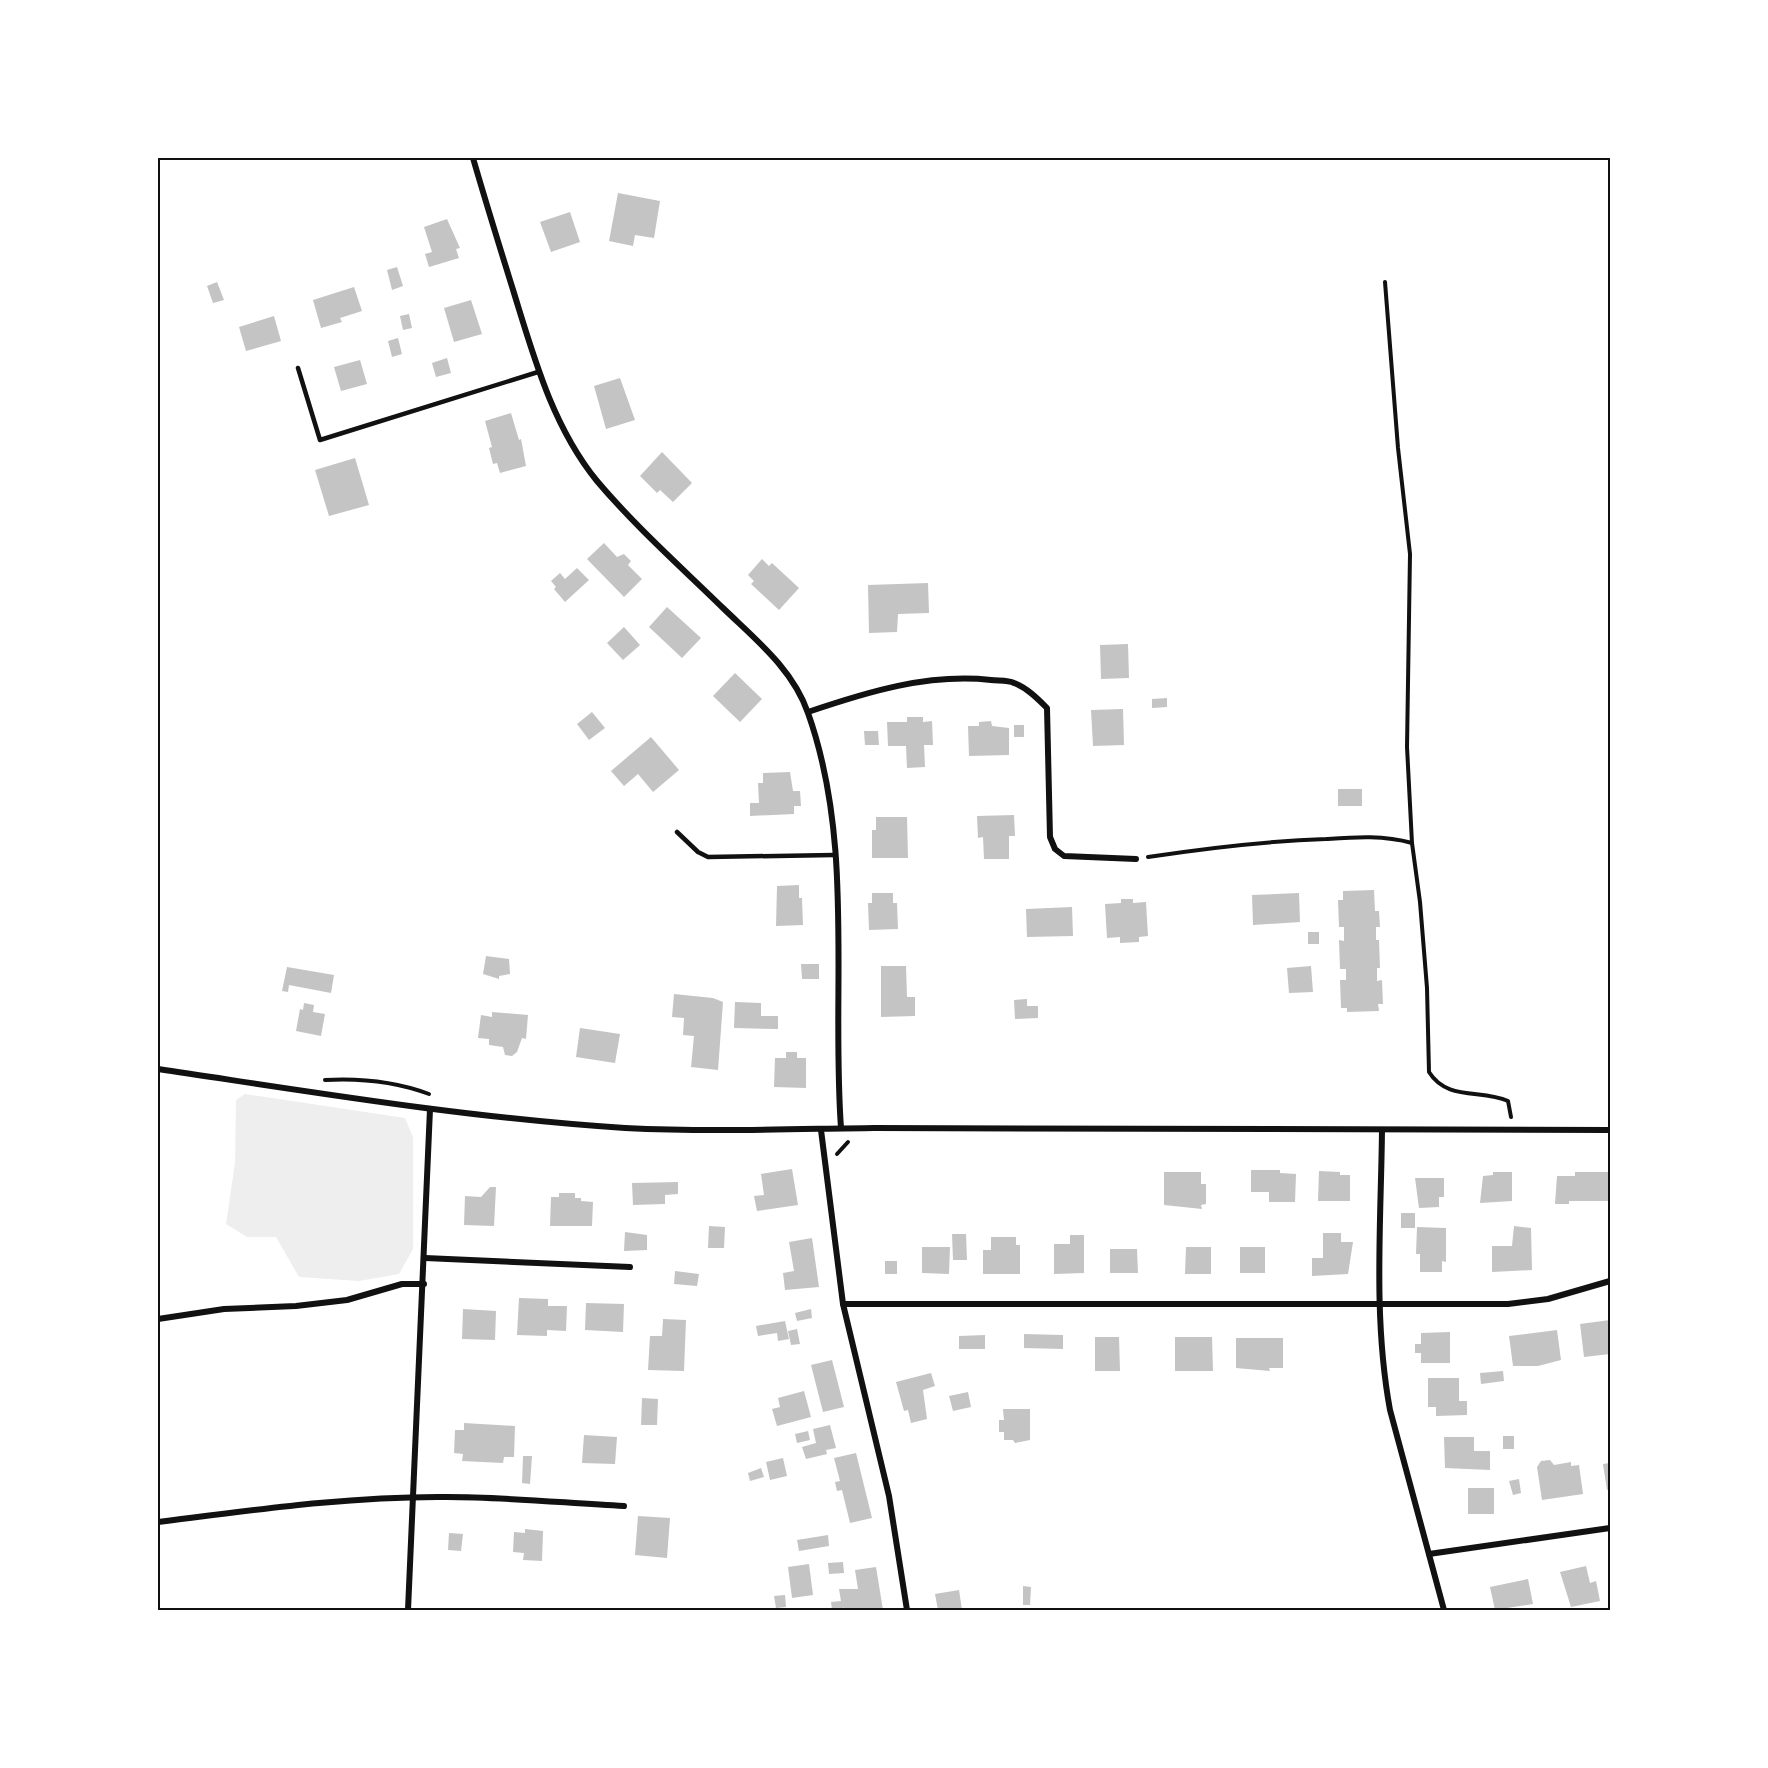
<svg xmlns="http://www.w3.org/2000/svg" width="1768" height="1768" viewBox="0 0 1768 1768" font-family="'Golos Text',sans-serif">
	<style>
		.green { fill: #eee }
		.building { fill: #c4c4c4 }
		.lines { fill: none; stroke-linecap: round; stroke-linejoin: round }
		.path { stroke: #111; stroke-width: 4 }
		.service { stroke: #111; stroke-width: 4.5 }
		.minor { stroke: #111; stroke-width: 6 }
		.neatline { fill: none; stroke: #111; stroke-width: 2 }
	</style>
	<rect width="100%" height="100%" fill="#fff"/>
	<!-- green -->
	<path class="green" d="M245 1094 405 1118 413 1137V1249L399 1274 359 1281 299 1277 276 1237H247L226 1224 235 1163 236 1100Z"/>
	<!-- building -->
	<g class="building">
		<path d="M618 193 660 201 654 238 635 235 633 246 609 241Z"/>
		<path d="M570 212 580 242 551 252 540 222Z"/>
		<path d="M447 219 460 248 456 249 459 258 429 267 425 254 432 252 424 227Z"/>
		<path d="M397 267 403 286 392 290 387 270Z"/>
		<path d="M217 282 224 300 213 303 207 286Z"/>
		<path d="M354 287 362 311 340 318 342 322 321 328 313 300Z"/>
		<path d="M471 300 482 334 454 342 444 308Z"/>
		<path d="M409 314 412 328 403 330 400 316Z"/>
		<path d="M274 316 281 341 246 351 239 327Z"/>
		<path d="M398 338 402 354 392 357 388 341Z"/>
		<path d="M447 358 451 373 436 377 432 363Z"/>
		<path d="M360 360 367 384 341 391 334 367Z"/>
		<path d="M620 378 635 420 606 429 594 386Z"/>
		<path d="M511 413 519 440 521 439 526 466 500 473 497 463 493 464 489 448 492 447 485 421Z"/>
		<path d="M662 452 692 483 673 502 660 490 657 493 640 476Z"/>
		<path d="M355 458 369 505 329 516 315 470Z"/>
		<path d="M604 543 617 557 624 554 631 561 628 565 642 579 624 597 587 559Z"/>
		<path d="M762 559 769 566 772 563 799 588 779 610 751 584 754 581 748 575Z"/>
		<path d="M577 568 589 580 565 602 554 589 556 587 551 581 560 573 565 579Z"/>
		<path d="M928 583 929 613 898 614 897 632 869 633 868 585Z"/>
		<path d="M667 607 701 638 682 658 649 627Z"/>
		<path d="M624 627 640 645 623 660 607 643Z"/>
		<path d="M1128 644 1129 678 1101 679 1100 645Z"/>
		<path d="M735 673 762 699 740 722 713 696Z"/>
		<path d="M1167 698V707L1152 708V699Z"/>
		<path d="M1123 709 1124 745 1093 746 1091 710Z"/>
		<path d="M592 712 605 728 589 740 577 724Z"/>
		<path d="M907 717H923V722L932 721 933 745H924L925 767 907 768 906 746H888L887 722H907Z"/>
		<path d="M991 721 992 726 1009 728V755L969 756 968 726H979V722Z"/>
		<rect x="1014" y="725" width="10" height="12"/>
		<path d="M864 731H878L879 745H865Z"/>
		<path d="M651 737 679 770 653 792 638 774 624 786 611 771Z"/>
		<path d="M790 772 793 791H800L801 806H794V814L750 816V803H759L758 783H763V773Z"/>
		<rect x="1338" y="789" width="24" height="17"/>
		<path d="M1014 815 1015 836H1009V859H984L983 837 978 838 977 816Z"/>
		<path d="M876 817H907L908 858H872V830H876Z"/>
		<path d="M799 885V898H802L803 925 776 926 777 886Z"/>
		<path d="M1374 890 1375 911H1379L1380 927H1376V940H1379L1380 968H1377V981L1382 980 1383 1004H1378L1379 1011 1347 1012V1008H1341L1340 980H1346V969H1340L1339 940 1344 941V927H1339L1338 900H1343V891Z"/>
		<path d="M872 893H893V903H897L898 929 869 930 868 903H872Z"/>
		<path d="M1299 893 1300 922 1253 925 1252 895Z"/>
		<path d="M1121 899H1133V903L1146 902 1148 936 1139 937V942L1120 943V937L1107 938 1105 904 1121 903Z"/>
		<path d="M1072 907 1073 936 1027 937 1026 909Z"/>
		<rect x="1308" y="932" width="11" height="12"/>
		<path d="M486 956 509 959 510 974 499 976V979L483 974Z"/>
		<path d="M801 964H819V979H802Z"/>
		<path d="M881 966H906L907 997H915V1016L881 1017Z"/>
		<path d="M1311 966 1313 992 1289 993 1287 968Z"/>
		<path d="M287 967 334 975 331 993 289 985 288 992 282 991Z"/>
		<path d="M674 994 713 998 723 1002 718 1070 691 1067 694 1036 683 1035 684 1018 672 1017Z"/>
		<path d="M1027 999V1006H1038V1018L1015 1019 1014 1000Z"/>
		<path d="M735 1002 761 1003V1016H778V1029L734 1028Z"/>
		<path d="M304 1003 314 1005 313 1012 325 1014 321 1036 296 1031 300 1009 303 1010Z"/>
		<path d="M492 1012 528 1015 526 1039 522 1038 517 1052 512 1056 505 1055 503 1047 489 1045V1039L478 1038 481 1015 492 1017Z"/>
		<path d="M580 1028 620 1034 615 1063 576 1057Z"/>
		<path d="M786 1052H797V1058H806V1088L774 1087 775 1058H786Z"/>
		<path d="M792 1169 798 1205 757 1211 754 1196 764 1195 761 1174Z"/>
		<path d="M1251 1170H1280V1173L1296 1174 1295 1202H1269V1192H1251Z"/>
		<path d="M1319 1171 1340 1172V1175H1350V1201H1318Z"/>
		<path d="M1164 1172H1201V1184H1206V1204L1201 1205 1202 1209 1164 1205Z"/>
		<path d="M1493 1172H1512V1201L1480 1203 1483 1176 1493 1175Z"/>
		<path d="M1575 1172H1609V1201H1569V1204H1555L1557 1176H1575Z"/>
		<path d="M1415 1178H1444V1197H1439V1207L1419 1208Z"/>
		<path d="M678 1182V1194L665 1195V1204L633 1205 632 1183Z"/>
		<path d="M490 1187H496L494 1226 464 1225 465 1196 481 1197Z"/>
		<path d="M559 1193H575V1198H581V1201L593 1202 592 1226H550L551 1197H559Z"/>
		<rect x="1401" y="1213" width="14" height="15"/>
		<path d="M709 1226 725 1227 724 1248H708Z"/>
		<path d="M1514 1226 1531 1228 1532 1270 1492 1272V1246H1512Z"/>
		<path d="M1417 1227 1446 1228V1262L1442 1261V1272H1420V1254H1416Z"/>
		<path d="M625 1232 647 1235V1250L624 1251Z"/>
		<path d="M1323 1233H1341V1242H1353L1348 1274 1312 1276V1258H1323Z"/>
		<path d="M952 1234H966L967 1260H953Z"/>
		<path d="M1070 1235H1084V1273L1054 1274V1244H1070Z"/>
		<path d="M991 1237H1016V1245H1020V1274H983V1250H991Z"/>
		<path d="M812 1238 819 1287 785 1290 783 1273 794 1271 789 1242Z"/>
		<path d="M922 1247H950L949 1274 922 1273Z"/>
		<path d="M1186 1247H1211V1274H1185Z"/>
		<rect x="1240" y="1247" width="25" height="26"/>
		<path d="M1110 1249H1137L1138 1273H1110Z"/>
		<rect x="885" y="1261" width="12" height="13"/>
		<path d="M675 1271 699 1274 697 1286 674 1284Z"/>
		<path d="M519 1298 548 1299V1306H567L566 1331 547 1330V1336L517 1335Z"/>
		<path d="M586 1303 624 1304 623 1332 585 1330Z"/>
		<path d="M463 1309 496 1311 495 1340 462 1339Z"/>
		<path d="M811 1309 812 1318 797 1321 795 1313Z"/>
		<path d="M663 1319 686 1320 684 1371 648 1370 650 1336H662Z"/>
		<path d="M1610 1320V1354L1584 1357 1580 1324Z"/>
		<path d="M785 1321 789 1339 778 1341 777 1333 758 1336 756 1326Z"/>
		<path d="M797 1329 800 1344 791 1345 788 1331Z"/>
		<path d="M1557 1330 1561 1360 1538 1366H1513L1509 1336Z"/>
		<path d="M1450 1332V1363H1421V1353H1415V1344H1421V1333Z"/>
		<path d="M1024 1334 1063 1335V1349L1024 1348Z"/>
		<path d="M985 1335V1349H959V1336Z"/>
		<path d="M1095 1337H1119L1120 1371H1095Z"/>
		<path d="M1175 1337H1212L1213 1371H1175Z"/>
		<path d="M1236 1338H1283V1368H1269L1270 1371 1236 1368Z"/>
		<path d="M832 1360 844 1407 823 1412 811 1365Z"/>
		<path d="M1503 1371 1504 1381 1481 1384 1480 1373Z"/>
		<path d="M931 1373 935 1386 923 1390 927 1419 911 1423 908 1410 904 1411 896 1382Z"/>
		<path d="M1428 1378H1459V1401H1467V1415L1436 1416V1407H1428Z"/>
		<path d="M804 1391 811 1417 777 1426 772 1409 780 1407 778 1398Z"/>
		<path d="M968 1392 971 1407 953 1411 949 1396Z"/>
		<path d="M642 1398 658 1399 657 1425H641Z"/>
		<path d="M1003 1409H1030V1440L1015 1443 1013 1440H1004V1432H999V1420H1004Z"/>
		<path d="M464 1423 515 1426 514 1457H504L503 1463 462 1461 463 1454 454 1453 455 1430H464Z"/>
		<path d="M830 1425 836 1448 826 1450 827 1454 806 1459 802 1447 816 1443 813 1429Z"/>
		<path d="M808 1431 810 1440 797 1443 795 1434Z"/>
		<path d="M584 1435 617 1437 615 1464 582 1463Z"/>
		<rect x="1503" y="1436" width="11" height="13"/>
		<path d="M1444 1437H1474V1451H1490V1470L1445 1468Z"/>
		<path d="M856 1453 872 1518 850 1523 842 1490 837 1491 835 1482 840 1481 834 1458Z"/>
		<path d="M523 1456H532L530 1484 522 1483Z"/>
		<path d="M783 1458 787 1476 770 1480 766 1462Z"/>
		<path d="M1550 1460 1554 1465 1571 1462V1466L1579 1465 1583 1494 1542 1500 1537 1467 1541 1461Z"/>
		<path d="M1610 1463V1489L1607 1490 1603 1464Z"/>
		<path d="M761 1468 764 1477 750 1481 748 1473Z"/>
		<path d="M1519 1479 1521 1493 1513 1495 1509 1481Z"/>
		<rect x="1468" y="1488" width="26" height="26"/>
		<path d="M638 1516 670 1518 667 1558 635 1555Z"/>
		<path d="M525 1529 543 1531 542 1561 523 1560 524 1553 513 1552 514 1532 525 1533Z"/>
		<path d="M449 1533 463 1534 461 1551 448 1550Z"/>
		<path d="M828 1535 829 1546 799 1551 797 1540Z"/>
		<path d="M843 1562 844 1573 829 1574 828 1563Z"/>
		<path d="M809 1564 813 1595 792 1598 788 1567Z"/>
		<path d="M1586 1566 1590 1583 1596 1581 1600 1601 1571 1607 1560 1572Z"/>
		<path d="M876 1567 883 1610H861V1608L844 1610V1607L842 1610H832L831 1602 841 1601 839 1589H858L855 1570Z"/>
		<path d="M1528 1579 1533 1604 1495 1610 1490 1587Z"/>
		<path d="M1023 1586 1031 1587 1030 1605H1023Z"/>
		<path d="M959 1590 962 1610H938L935 1594Z"/>
		<path d="M785 1595 786 1607 776 1608 774 1596Z"/>
	</g>
	<g class="lines">
		<!-- path -->
		<g class="path">
			<path d="M1385 282 1398 448 1410 554 1407 747 1412 843 1420 902 1427 988 1429 1072C1447 1101 1481 1089 1508 1101L1511 1117"/>
			<path d="M1148 857C1207 848 1266 841 1326 839 1356 837 1383 835 1412 843"/>
			<path d="M325 1080C361 1078 394 1081 429 1094"/>
			<path d="M837 1154 848 1142"/>
		</g>
		<!-- service -->
		<g class="service">
			<path d="M298 368 320 440 538 372"/>
			<path d="M677 832 698 852 708 857 834 855"/>
		</g>
		<!-- minor -->
		<g class="minor">
			<path d="M473 158C486 203 500 248 514 293 534 358 553 427 597 481 635 526 681 567 723 608 755 639 793 669 808 713 855 845 831 991 841 1128"/>
			<path d="M808 712C867 692 928 673 991 680 998 681 1008 680 1014 683 1027 688 1037 698 1047 708L1050 837 1055 849 1064 856 1136 859"/>
			<path d="M158 1069C313 1092 468 1118 625 1128 708 1132 791 1129 874 1128L1610 1130"/>
			<path d="M821 1130 843 1304 889 1496 907 1610"/>
			<path d="M1382 1130C1381 1223 1373 1318 1390 1410L1444 1610"/>
			<path d="M425 1258 630 1267"/>
			<path d="M843 1304H1508L1548 1299 1610 1281"/>
			<path d="M158 1319 224 1309 296 1306 347 1300 402 1284H424"/>
			<path d="M158 1522C254 1510 350 1496 447 1497 506 1497 565 1503 624 1506"/>
			<path d="M1429 1554 1610 1528"/>
			<path d="M408 1610 430 1109"/>
		</g>
	</g>
	<!-- border -->
	<rect width="1768" height="1768" fill="none" stroke="#ffffff" stroke-width="318"/>
	<rect x="159" y="159" width="1450" height="1450" class="neatline"/>
</svg>
